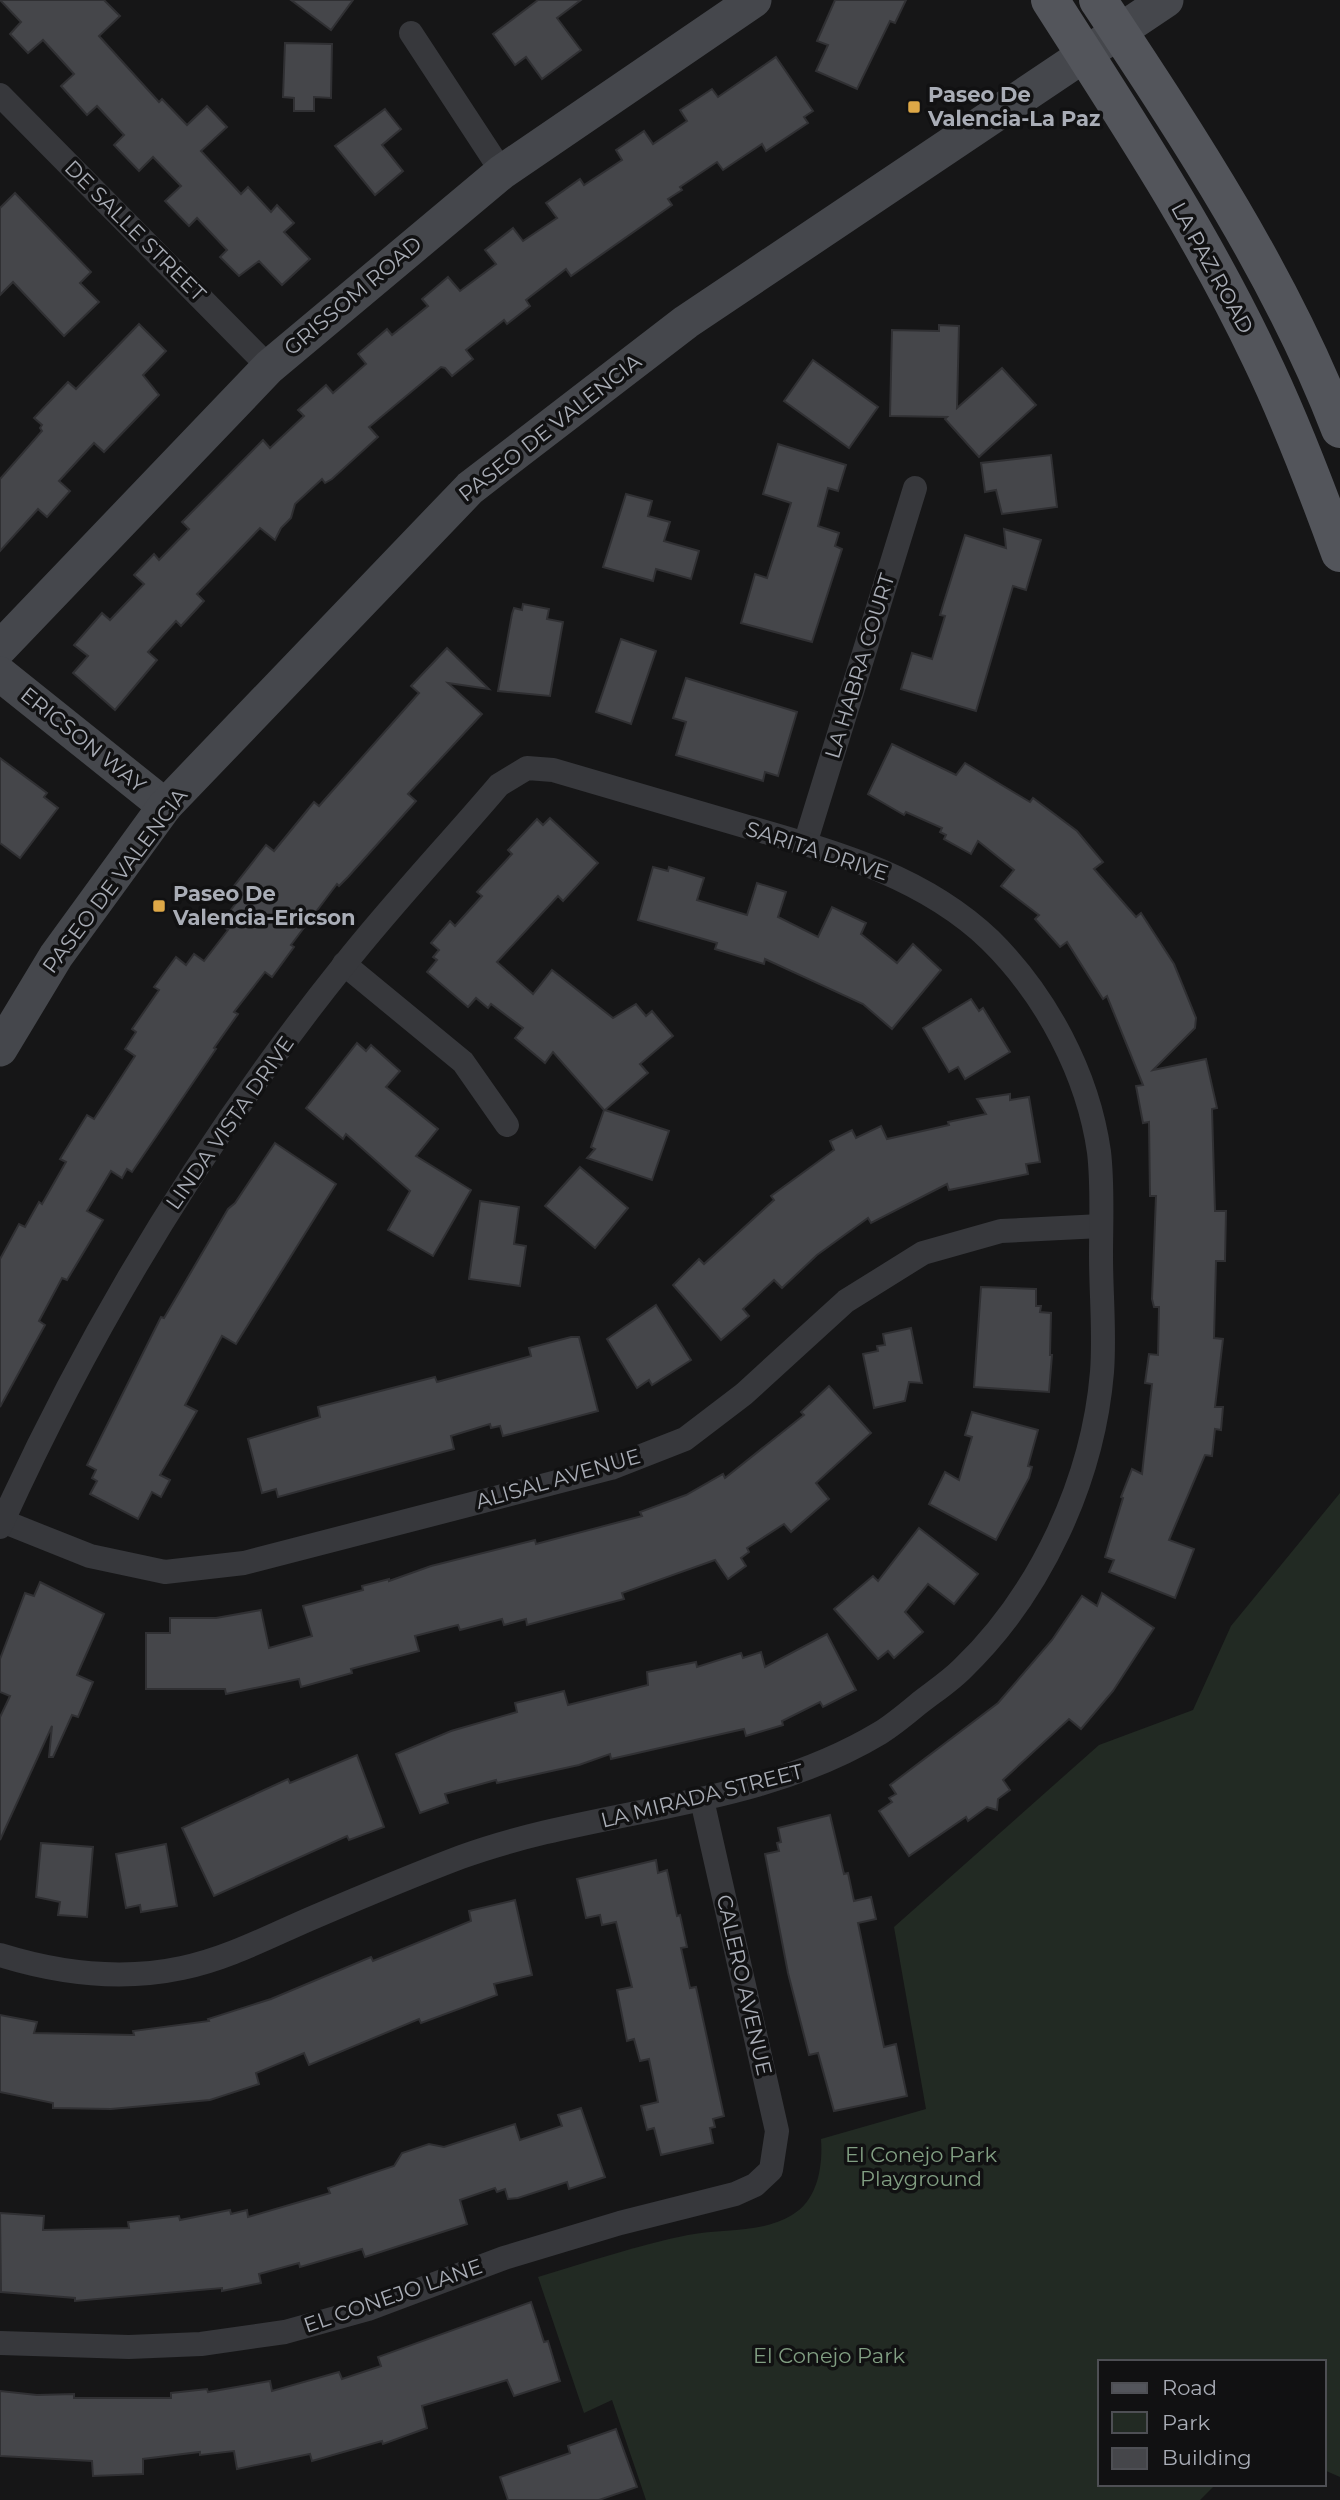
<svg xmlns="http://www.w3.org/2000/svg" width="1340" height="2500" viewBox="0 0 1340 2500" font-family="Montserrat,sans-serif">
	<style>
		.green { fill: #222a23 }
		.building { fill: #45464a; stroke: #303033; stroke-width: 2 }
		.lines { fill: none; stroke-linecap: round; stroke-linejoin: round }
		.street { stroke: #37383c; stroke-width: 24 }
		.secondary { stroke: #45474c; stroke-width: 35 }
		.primary { stroke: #53555b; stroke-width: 38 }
		.poi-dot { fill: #dea847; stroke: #111112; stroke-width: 2.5 }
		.labels { text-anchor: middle; stroke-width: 7; stroke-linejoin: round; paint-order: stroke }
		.poi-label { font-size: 21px; font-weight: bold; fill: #a9adb6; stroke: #111112; text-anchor: start }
		.street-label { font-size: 21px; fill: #a9adb6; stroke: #111112 }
		.park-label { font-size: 21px; fill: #829f83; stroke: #111112 }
	</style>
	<rect width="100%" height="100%" fill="#161617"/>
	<!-- green -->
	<path class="green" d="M1340 1493V2477L1324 2470V2362H1100V2484H1216L1200 2500H646L612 2400 584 2413 538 2277C588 2262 638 2245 688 2235 724 2228 760 2234 792 2215 818 2200 823 2166 821 2139L926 2109 894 1927 1099 1745 1193 1710 1231 1626Z"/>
	<!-- building -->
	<g class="building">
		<path d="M0 0H104L120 16 99 36 159 102 162 99 187 125 207 106 227 127 201 151 241 194 248 187 271 212 277 205 294 223 284 232 310 259 282 285 259 261 239 276 220 257 227 250 197 218 189 226 165 201 181 186 153 157 139 171 114 145 124 135 97 106 87 115 61 86 74 74 43 40 28 53 10 34 21 22Z"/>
		<path d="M291 0H353L331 30Z"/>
		<path d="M538 0H581L557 18 581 50 542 79 526 57 515 65 493 34Z"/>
		<path d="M835 0H906L895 23 890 21 857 89 816 71 828 45 817 41Z"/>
		<path d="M285 43 332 44 331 98 314 97V111H294V98L283 97Z"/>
		<path d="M776 57 813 111 804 117 808 123 766 151 762 144 723 170 717 162 680 187 682 190 668 199 672 205 571 276 566 269 526 300 530 306 507 324 504 320 466 350 473 359 452 376 445 368 441 367 369 427 378 437 332 479 325 483 322 479 295 504 291 518 281 528 275 540 260 528 197 594 204 601 181 626 176 621 148 652 157 660 115 710 73 673 88 656 74 645 102 613 110 620 144 584 134 575 154 554 159 560 189 529 182 522 263 440 270 448 304 416 298 410 326 385 333 393 366 364 358 354 387 329 392 335 428 306 422 299 448 277 460 291 496 264 485 250 513 228 523 241 557 218 546 203 580 179 584 185 622 160 616 150 644 131 653 144 687 121 680 110 712 89 718 97Z"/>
		<path d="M385 109 401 129 382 145 403 171 375 195 335 146Z"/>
		<path d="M15 193 91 272 80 283 99 302 64 336 13 282 0 295V208Z"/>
		<path d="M139 324 166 351 143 375 159 395 104 452 94 443 59 481 70 491 47 517 38 509 0 551V479L42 431 40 428 42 425 34 418 68 382 76 389Z"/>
		<path d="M939 325 959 326 957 408 1002 368 1036 405 979 457 945 419 947 417 890 416 892 330 939 331Z"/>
		<path d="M813 360 878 407 849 448 784 401Z"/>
		<path d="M778 444 846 465 838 491 828 488 818 526 839 533 835 546 842 549 812 642 741 623 755 574 767 578 791 503 763 494Z"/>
		<path d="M1051 455 1057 507 1002 514 996 490 985 492 981 463Z"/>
		<path d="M626 494 652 501 648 516 670 522 664 541 699 551 691 579 656 569 653 581 603 567Z"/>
		<path d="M1004 529 1041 540 1026 590 1013 586 976 711 901 689 912 653 932 659 945 616 940 615 943 605 965 535 1006 548Z"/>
		<path d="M523 604 549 609 547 619 563 622 550 696 498 691 512 614 514 608 522 610Z"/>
		<path d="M621 639 656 651 631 724 596 712Z"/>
		<path d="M447 648 489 689 448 683 482 714 408 794 416 801 348 877 339 886 337 884 291 945 294 947 272 977 265 972 234 1012 238 1014 214 1048 216 1049 132 1172 127 1169 122 1178 111 1171 87 1211 103 1220 67 1280 62 1278 39 1321 45 1325 0 1407V1259L19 1224 25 1227 39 1202 42 1204 66 1162 60 1159 87 1115 94 1119 135 1056 125 1049 136 1032 132 1029 159 990 154 987 176 957 186 965 194 954 204 961 228 930 220 924 243 894 234 886 266 845 274 851 314 802 319 806 419 693 411 686Z"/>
		<path d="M686 678 797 712 778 776 765 772 763 781 676 755 686 722 673 718Z"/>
		<path d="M892 744 956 775 965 763 1030 802 1033 798 1077 831 1103 862 1094 869 1136 917 1141 913 1174 964 1196 1018 1195 1028 1153 1070 1206 1059 1217 1108 1212 1109 1215 1211H1226L1225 1261H1216L1214 1338 1223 1339 1215 1407H1223L1221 1430 1215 1429 1212 1456 1205 1455 1169 1540 1194 1549 1175 1598 1109 1572 1114 1560 1105 1557 1123 1498 1121 1497 1132 1469 1142 1474 1152 1384 1145 1383 1149 1354 1158 1355 1159 1307H1154L1152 1299 1156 1196H1150L1149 1122 1143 1123 1136 1086 1143 1085 1107 996 1103 999 1067 942 1060 947 1035 919 1039 915 1001 886 1014 870 978 841 971 854 944 839 946 835 940 832 942 828 906 812 904 815 868 794Z"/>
		<path d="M0 758 47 793 44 797 58 808 20 858 0 843Z"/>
		<path d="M550 818 598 863 563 901 558 896 497 962 533 994 552 970 613 1018 636 1004 646 1016 652 1011 673 1036 640 1064 648 1073 605 1110 669 1131 652 1180 587 1158 595 1149 591 1147 604 1110 553 1052 545 1063 515 1038 523 1028 491 1004 488 1008 476 998 468 1007 427 972 437 960 433 957 439 950 431 943 450 921 455 926 482 896 477 892 512 854 508 850 537 819 543 825Z"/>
		<path d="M653 867 668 871 669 867 704 878 697 900 747 915 757 883 786 892 778 917 818 937 832 907 866 923 861 934 897 963 913 944 941 970 892 1029 863 1004 765 959 764 964 715 949 717 943 638 920Z"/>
		<path d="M971 999 979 1011 983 1008 1010 1052 965 1079 958 1067 949 1072 923 1028Z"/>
		<path d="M357 1043 366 1051 371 1045 400 1071 386 1087 438 1129 416 1156 471 1190 433 1256 388 1230 410 1191 346 1134 343 1139 306 1108Z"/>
		<path d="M1010 1094V1100L1029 1097 1040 1162 1026 1164 1028 1174 949 1190 947 1184 871 1223 868 1218 817 1255 782 1288 774 1280 743 1309 749 1316 721 1340 673 1285 699 1259 704 1264 774 1200 771 1196 834 1150 830 1141 852 1130 856 1138 881 1126 887 1139 949 1125 948 1122 986 1114 977 1099Z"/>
		<path d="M275 1143 336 1184 236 1344 222 1336 185 1405 197 1411 160 1475 170 1480 161 1497 152 1492 138 1519 90 1494 97 1481 92 1478 96 1470 87 1465 161 1317 164 1318 228 1209 235 1203Z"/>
		<path d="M580 1167 628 1208 595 1248 545 1206Z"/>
		<path d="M480 1201 519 1207 514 1244 526 1246 520 1286 469 1279Z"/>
		<path d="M981 1287 1036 1289V1306H1041L1040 1312 1051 1313 1050 1355H1052L1049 1392 974 1387Z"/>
		<path d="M656 1305 691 1360 652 1385 649 1380 637 1388 607 1339Z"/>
		<path d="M911 1328 922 1383 909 1382 905 1401 874 1408 863 1354 878 1351 877 1346 885 1345 883 1334Z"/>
		<path d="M571 1337H579L598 1411 503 1436 500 1426 491 1428 490 1424 451 1436 454 1449 278 1497 276 1489 262 1493 248 1439 320 1417 318 1407 435 1377 437 1382 531 1356 529 1348Z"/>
		<path d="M829 1386 871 1433 816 1483 829 1499 791 1532 784 1524 747 1548 749 1552 741 1558 746 1566 728 1579 715 1560 622 1593 624 1599 527 1625 526 1619 504 1625 502 1619 460 1630 458 1625 415 1636 419 1651 351 1669 352 1673 301 1687 299 1679 226 1694 225 1689H146V1633H170V1618H216L261 1610 269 1648 312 1636 303 1606 363 1590 362 1586 389 1579V1581L431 1566 535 1540 536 1544 642 1516 640 1512 686 1495 723 1474 725 1478 804 1415 801 1412Z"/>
		<path d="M972 1412 1038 1430 1028 1466 1032 1467 1029 1478 996 1540 929 1504 945 1472 959 1480 972 1437 965 1435Z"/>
		<path d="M919 1528 978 1574 954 1604 928 1584 905 1612 923 1632 894 1658 888 1651 878 1659 834 1609 873 1576 878 1581Z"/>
		<path d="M40 1582 104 1614 77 1675 93 1682 78 1717 72 1715 53 1757H49L52 1726 0 1840V1717L10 1696 0 1692V1659L25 1593 34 1596Z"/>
		<path d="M1102 1593 1154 1628 1113 1691 1081 1729 1069 1719 1003 1780 1010 1790 998 1799 997 1810 987 1807 968 1821 966 1817 909 1856 879 1811 892 1802 889 1798 896 1794 890 1785 998 1703 1052 1640 1082 1596 1097 1606Z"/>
		<path d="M827 1634 856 1690 823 1707 820 1702 782 1721 783 1725 746 1736 744 1729 611 1759 610 1754 579 1765 497 1783 496 1780 445 1794 448 1803 420 1813 396 1754 451 1731 517 1712 515 1703 564 1691 568 1705 648 1685 647 1672 696 1662 697 1667 741 1653 743 1658 761 1652 765 1667Z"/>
		<path d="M357 1755 384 1827 349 1840 347 1836 214 1896 182 1828 288 1779 290 1783Z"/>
		<path d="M830 1815 844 1874 848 1873 854 1901 871 1897 876 1919 858 1923 884 2047 896 2044 907 2096 834 2111 818 2053 809 2055 788 1973 765 1854 779 1851 777 1843 781 1842 778 1828Z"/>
		<path d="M41 1843 93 1847 87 1917 58 1915 60 1902 36 1897Z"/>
		<path d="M166 1844 177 1906 141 1912 140 1905 126 1908 116 1854Z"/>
		<path d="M656 1860 658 1873 667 1870 677 1916 680 1915 687 1947 681 1948 690 1988 696 1987 724 2116 713 2119 715 2127 710 2128 713 2143 661 2155 654 2128 647 2130 641 2106 658 2102 649 2059 640 2061 634 2039 627 2041 617 1990 632 1987 616 1922 602 1925 600 1915 586 1918 577 1879Z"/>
		<path d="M515 1900 532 1975 494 1984 497 1995 421 2023 419 2019 309 2065 304 2053 256 2073 259 2084 210 2100 111 2109 53 2108V2103L0 2092V2015L37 2022 34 2033 134 2035 133 2031 209 2021 208 2019 271 1999 371 1957 373 1961 471 1921 469 1911Z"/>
		<path d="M581 2108 605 2177 569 2189 567 2182 518 2198 508 2199 505 2189 497 2192 495 2188 460 2200 467 2224 365 2257 362 2249 300 2267 299 2263 259 2274 261 2283 222 2291V2288L75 2301V2298L1 2292 0 2213 44 2216 43 2230 129 2228 128 2222 179 2216 180 2220 230 2210 231 2214 247 2210 248 2217 330 2193 328 2188 394 2166 402 2153 429 2144 444 2147 515 2124 520 2140 562 2126 558 2115Z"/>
		<path d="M531 2302 544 2342 548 2341 560 2381 514 2396 507 2380 422 2406 427 2428 383 2444 382 2441 312 2461 310 2454 237 2469 234 2451 200 2455V2452L143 2459V2474L93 2476 92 2461 0 2456V2391L37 2395 74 2394V2398H171V2393L207 2389 208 2392 270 2381 272 2391 339 2372 342 2379 381 2366 378 2357Z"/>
		<path d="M616 2429 637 2487 599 2500H508L500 2477 570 2453 568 2446Z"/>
	</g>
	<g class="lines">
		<!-- street -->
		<g class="street">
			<path d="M411 33 502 172"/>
			<path d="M0 95 269 367"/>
			<path d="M805 844 915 488"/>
			<path d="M344 964 463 1062 507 1125"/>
			<path d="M2 1521 90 1556 165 1572 244 1563 611 1468 685 1439 744 1394 846 1301 923 1253 1001 1231 1101 1226"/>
			<path d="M0 1527C91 1326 206 1137 344 965 393 903 448 845 499 785L527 768 553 770C615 788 678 806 741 825 830 851 921 874 990 940 1046 995 1088 1074 1099 1152 1103 1186 1101 1222 1101 1256 1101 1294 1105 1334 1102 1372 1093 1480 1041 1593 962 1669 949 1682 932 1693 917 1705 905 1715 893 1725 880 1733 752 1810 599 1807 461 1857 411 1876 361 1897 312 1918 270 1936 227 1959 182 1968 121 1981 58 1973 0 1955"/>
			<path d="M0 2343 129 2347 201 2344 285 2332 368 2309 504 2258 620 2223 735 2194 755 2185 771 2170 777 2131 702 1800"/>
		</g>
		<!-- secondary -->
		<g class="secondary">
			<path d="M0 648 269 367 502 172 754 0"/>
			<path d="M0 674 165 806"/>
			<path d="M0 1049 56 956 165 806 470 488 686 322 1166 0"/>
		</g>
		<!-- primary -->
		<g class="primary">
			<path d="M1050 0C1124 116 1201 232 1260 357 1291 421 1316 487 1340 553"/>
			<path d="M1098 0C1188 136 1281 276 1340 429"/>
		</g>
	</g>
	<!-- markers -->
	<g class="poi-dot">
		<rect x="907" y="100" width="14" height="14" rx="3.5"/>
		<rect x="152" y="899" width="14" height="14" rx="3.5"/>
	</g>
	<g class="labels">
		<!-- poi labels -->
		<g class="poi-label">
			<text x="928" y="102">Paseo De<tspan x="928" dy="24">Valencia-La Paz</tspan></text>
			<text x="173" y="901">Paseo De<tspan x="173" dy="24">Valencia-Ericson</tspan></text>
		</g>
		<!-- street labels -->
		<g class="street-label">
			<text transform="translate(135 231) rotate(45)" y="7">DE SALLE STREET</text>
			<text transform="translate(1212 268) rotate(61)" y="7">LA PAZ ROAD</text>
			<text transform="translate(353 296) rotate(-40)" y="7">GRISSOM ROAD</text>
			<text transform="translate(550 428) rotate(-38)" y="7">PASEO DE VALENCIA</text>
			<text transform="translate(860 666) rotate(-73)" y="7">LA HABRA COURT</text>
			<text transform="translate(83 740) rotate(39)" y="7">ERICSON WAY</text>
			<text transform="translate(817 851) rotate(18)" y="7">SARITA DRIVE</text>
			<text transform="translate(115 881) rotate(-53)" y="7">PASEO DE VALENCIA</text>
			<text transform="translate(230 1123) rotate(-55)" y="7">LINDA VISTA DRIVE</text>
			<text transform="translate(558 1479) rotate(-16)" y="7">ALISAL AVENUE</text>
			<text transform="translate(702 1796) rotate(-14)" y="7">LA MIRADA STREET</text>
			<text transform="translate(744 1985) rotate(77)" y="7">CALERO AVENUE</text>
			<text transform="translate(393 2296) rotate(-19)" y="7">EL CONEJO LANE</text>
		</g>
		<!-- park labels -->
		<g class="park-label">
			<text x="921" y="2162">El Conejo Park<tspan x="921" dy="24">Playground</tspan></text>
			<text x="829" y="2363">El Conejo Park</text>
		</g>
	</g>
	<!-- legend -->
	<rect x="1098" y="2360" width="228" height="126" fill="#111112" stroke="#4e4f54" stroke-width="2"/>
	<rect x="1112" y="2383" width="35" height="10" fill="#53555b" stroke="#4e4f54" stroke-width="2"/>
	<text x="1162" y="2395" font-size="21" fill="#a9adb6">Road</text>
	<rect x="1112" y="2412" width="35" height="21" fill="#222a23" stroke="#4e4f54" stroke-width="2"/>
	<text x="1162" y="2430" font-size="21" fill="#a9adb6">Park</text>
	<rect x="1112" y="2448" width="35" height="21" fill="#45464a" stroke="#4e4f54" stroke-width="2"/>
	<text x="1162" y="2465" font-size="21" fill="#a9adb6">Building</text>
</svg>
